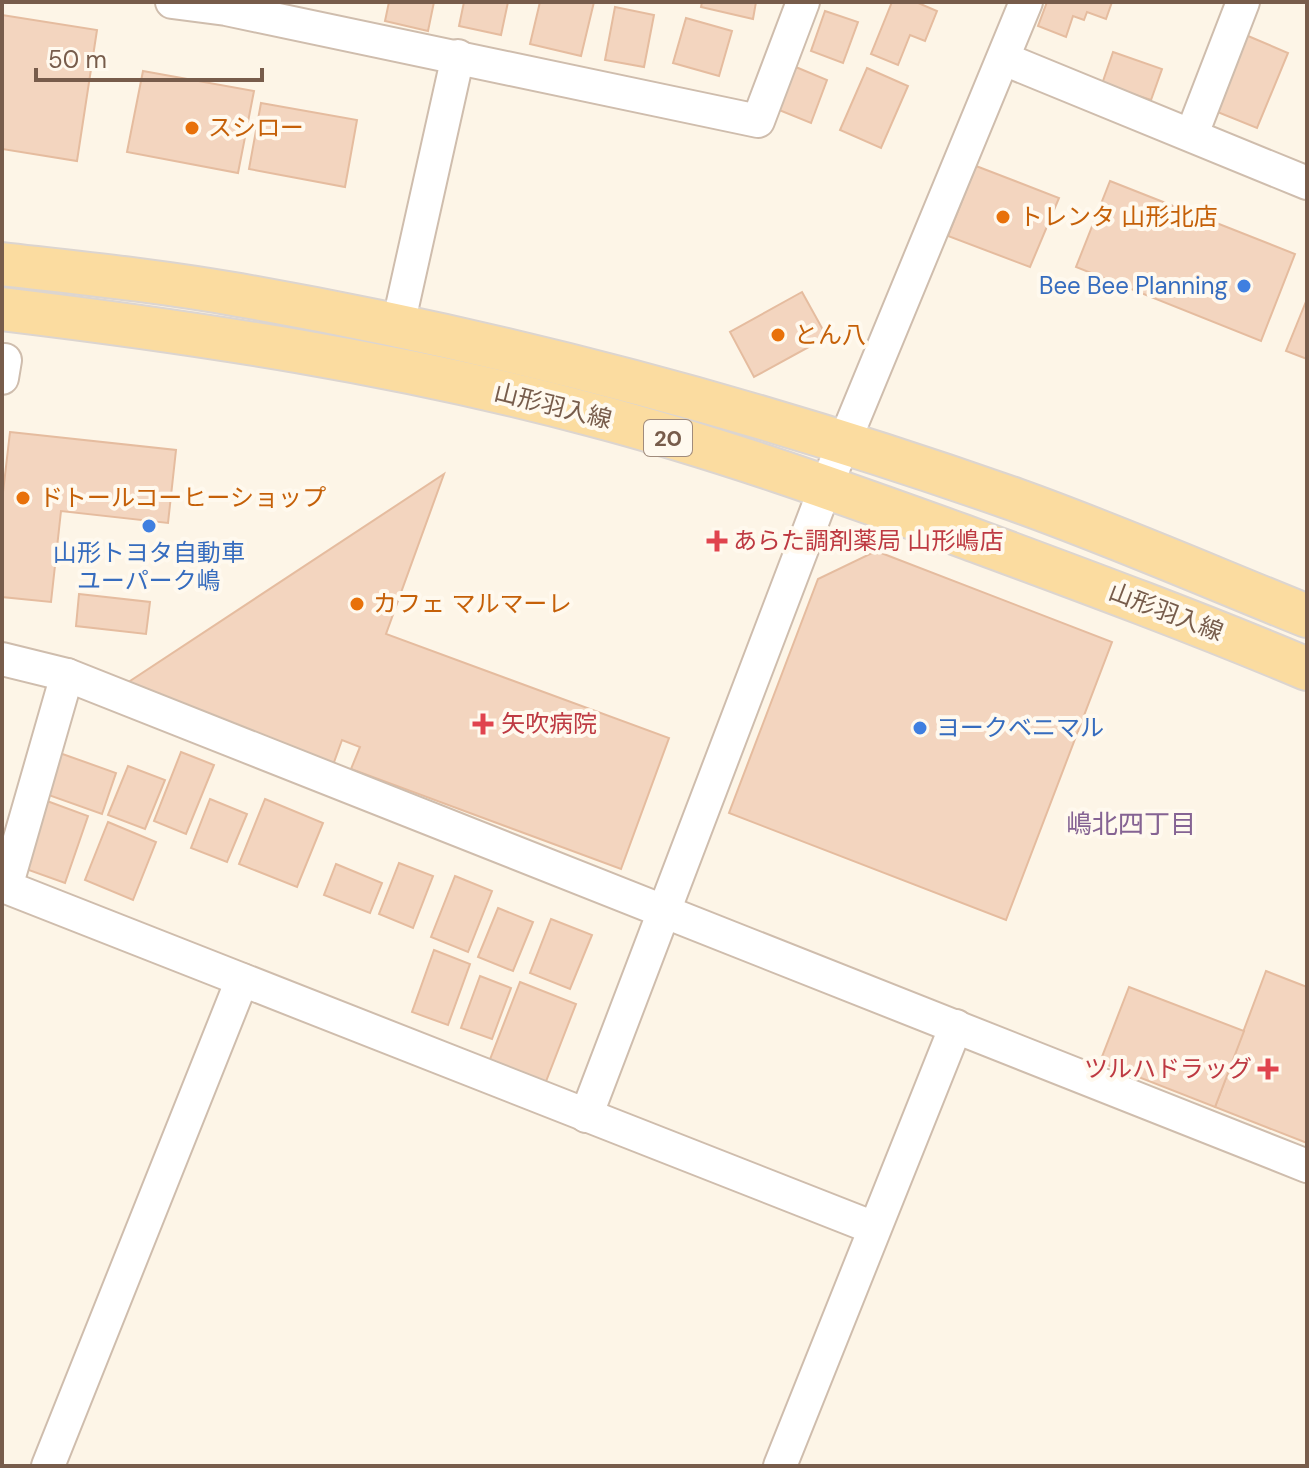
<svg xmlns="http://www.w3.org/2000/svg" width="1309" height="1468" viewBox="0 0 1309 1468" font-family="'DM Sans','Noto Sans JP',sans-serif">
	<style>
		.building { fill: #f3d5bf; stroke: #e5bc9f; stroke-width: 2 }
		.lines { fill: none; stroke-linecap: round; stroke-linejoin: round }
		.minor-casing { stroke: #cfbdad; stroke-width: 36 }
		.major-casing { stroke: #dcd5d0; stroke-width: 46 }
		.minor { stroke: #fff; stroke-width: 32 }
		.major { stroke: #fbdca0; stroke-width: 42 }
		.food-dot { fill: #e8710a; stroke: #fff9ee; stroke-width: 3 }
		.shop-dot { fill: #3f7fe0; stroke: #fff9ee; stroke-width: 3 }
		.health-dot { fill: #e0444e; stroke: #fff9ee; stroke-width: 3 }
		.labels { text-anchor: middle; stroke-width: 8; stroke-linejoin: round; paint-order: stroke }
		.shield { fill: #fff9ee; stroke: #a08b7c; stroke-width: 2 }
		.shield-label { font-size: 22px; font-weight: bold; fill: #775c4b }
		.food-label { font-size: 24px; fill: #c56008; stroke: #fff9ee; text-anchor: start }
		.shop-label { font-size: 24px; fill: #366cbe; stroke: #fff9ee; text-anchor: end }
		.street-label { font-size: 24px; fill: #775c4b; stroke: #fff9ee }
		.health-label { font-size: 24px; fill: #be3a42; stroke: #fff9ee; text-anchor: start }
		.neighbourhood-label { font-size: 26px; fill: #856393; stroke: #fff9ee }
	</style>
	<rect width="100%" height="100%" fill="#fdf5e7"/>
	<!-- building -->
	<g class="building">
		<path d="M389 2H434L428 31 385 21Z"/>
		<path d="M464 2H508L501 35 459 26Z"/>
		<path d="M540 2H594L581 56 530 44Z"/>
		<path d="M702 2H756L753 19 701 7Z"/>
		<path d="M892 2H916L937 11 925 41 910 35 898 65 871 54Z"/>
		<path d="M1047 2H1112L1106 19 1087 12 1084 20 1073 16 1066 37 1038 26Z"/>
		<path d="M615 7 654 15 644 67 605 60Z"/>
		<path d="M825 11 858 22 843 63 811 51Z"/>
		<path d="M2 15 97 30 77 161 2 149Z"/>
		<path d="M686 18 732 31 719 76 673 63Z"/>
		<path d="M1241 33 1288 53 1257 128 1210 109Z"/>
		<path d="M1113 52 1162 69 1151 100 1102 84Z"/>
		<path d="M791 65 827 80 811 123 774 108Z"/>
		<path d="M867 68 908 86 881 148 840 130Z"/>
		<path d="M143 71 254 91 238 173 127 152Z"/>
		<path d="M261 103 357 120 345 187 249 169Z"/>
		<path d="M976 166 1059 198 1030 267 948 236Z"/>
		<path d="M1110 181 1295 254 1261 341 1076 267Z"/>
		<path d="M802 292 827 337 754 377 730 332Z"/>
		<path d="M1307 299V359L1286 351Z"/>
		<path d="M10 432 176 450 168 523 61 511 51 602 2 597V501Z"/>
		<path d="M444 474 386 634 669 738 621 869 351 769 360 747 342 740 333 765 121 687Z"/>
		<path d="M876 551 1112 642 1006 920 729 813 818 579Z"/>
		<path d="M79 594 150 602 146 634 76 626Z"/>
		<path d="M54 751 116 773 102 814 40 792Z"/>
		<path d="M181 752 214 765 186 834 154 821Z"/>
		<path d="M128 766 165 780 145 829 108 815Z"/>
		<path d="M210 799 247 814 227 862 191 848Z"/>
		<path d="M265 799 323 823 297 887 239 864Z"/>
		<path d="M47 801 88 816 65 883 23 868Z"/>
		<path d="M108 822 156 842 133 900 85 880Z"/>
		<path d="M399 863 433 876 413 928 379 914Z"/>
		<path d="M336 864 382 883 370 913 324 895Z"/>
		<path d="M455 876 492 891 468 952 431 937Z"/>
		<path d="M498 908 533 922 513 971 478 957Z"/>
		<path d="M551 919 592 935 570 989 530 973Z"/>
		<path d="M434 950 470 964 448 1025 412 1012Z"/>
		<path d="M1266 971 1307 987V1143L1215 1107Z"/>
		<path d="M480 976 511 988 492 1039 461 1028Z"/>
		<path d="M520 982 576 1004 545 1084 489 1062Z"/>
		<path d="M1129 987 1244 1031 1215 1107 1100 1062Z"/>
	</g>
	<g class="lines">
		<!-- minor casing -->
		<g class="minor-casing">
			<g id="minor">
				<path d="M172 2 226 9 758 121 803 2"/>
				<path d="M1004 59 1307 183"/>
				<path d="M1192 134 1243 2"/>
				<path d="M398 325 458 56"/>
				<path d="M2 378 5 360"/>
				<path d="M2 659 67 675 1307 1166"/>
				<path d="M67 675 6 887 874 1228"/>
				<path d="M586 1116 826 486 1026 2"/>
				<path d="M48 1466 242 980"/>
				<path d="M780 1466 956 1026"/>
			</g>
		</g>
		<!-- major casing -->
		<g class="major-casing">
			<g id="major">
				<path d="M2 264C81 273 160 281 239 295 501 341 764 411 1016 500 1114 535 1210 577 1307 616"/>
				<path d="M2 309C201 333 400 363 593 415 719 448 841 492 963 536 1079 579 1193 621 1307 669"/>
			</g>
		</g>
		<!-- minor -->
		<use href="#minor" class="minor"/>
		<!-- major -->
		<use href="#major" class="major"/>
	</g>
	<!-- markers -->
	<g class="food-dot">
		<circle cx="192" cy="128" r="8"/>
		<circle cx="1003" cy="217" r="8"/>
		<circle cx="778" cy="335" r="8"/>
		<circle cx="23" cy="498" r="8"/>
		<circle cx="357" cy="604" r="8"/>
	</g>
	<g class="shop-dot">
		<circle cx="1244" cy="286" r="8"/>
		<circle cx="149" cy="526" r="8"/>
		<circle cx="920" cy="728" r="8"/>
	</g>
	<g class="health-dot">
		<path d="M713 529h8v8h8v8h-8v8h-8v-8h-8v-8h8z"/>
		<path d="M479 712h8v8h8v8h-8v8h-8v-8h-8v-8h8z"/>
		<path d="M1264 1057h8v8h8v8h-8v8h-8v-8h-8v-8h8z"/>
	</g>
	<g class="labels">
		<!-- shield labels -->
		<rect class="shield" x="644" y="420" width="48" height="36" rx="6"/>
		<g class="shield-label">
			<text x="668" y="446">20</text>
		</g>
		<!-- food labels -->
		<g class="food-label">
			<text x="208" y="136">スシロー</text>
			<text x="1019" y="225">トレンタ 山形北店</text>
			<text x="794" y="343">とん八</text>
			<text x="39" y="506">ドトールコーヒーショップ</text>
			<text x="373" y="612">カフェ マルマーレ</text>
		</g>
		<!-- shop labels -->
		<g class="shop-label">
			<text x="1228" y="294">Bee Bee Planning</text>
			<text x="149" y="561" text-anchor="middle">山形トヨタ自動車<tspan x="149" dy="28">ユーパーク嶋</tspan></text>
			<text x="936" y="736" text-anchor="start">ヨークベニマル</text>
		</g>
		<!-- street labels -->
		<g class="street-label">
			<text transform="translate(553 406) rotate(14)" y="8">山形羽入線</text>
			<text transform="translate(1166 612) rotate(21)" y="8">山形羽入線</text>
		</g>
		<!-- health labels -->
		<g class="health-label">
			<text x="733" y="549">あらた調剤薬局 山形嶋店</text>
			<text x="501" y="732">矢吹病院</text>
			<text x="1252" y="1077" text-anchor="end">ツルハドラッグ</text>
		</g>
		<!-- neighbourhood labels -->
		<g class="neighbourhood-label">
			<text x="1131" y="833">嶋北四丁目</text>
		</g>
	</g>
	<!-- border -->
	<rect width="1309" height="1468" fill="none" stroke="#775c4b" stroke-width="8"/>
	<!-- scale -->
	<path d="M36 68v12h226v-12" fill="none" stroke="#775c4b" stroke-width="4"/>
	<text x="48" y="68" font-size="24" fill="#775c4b" stroke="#fff9ee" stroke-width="6" paint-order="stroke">50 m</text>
</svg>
